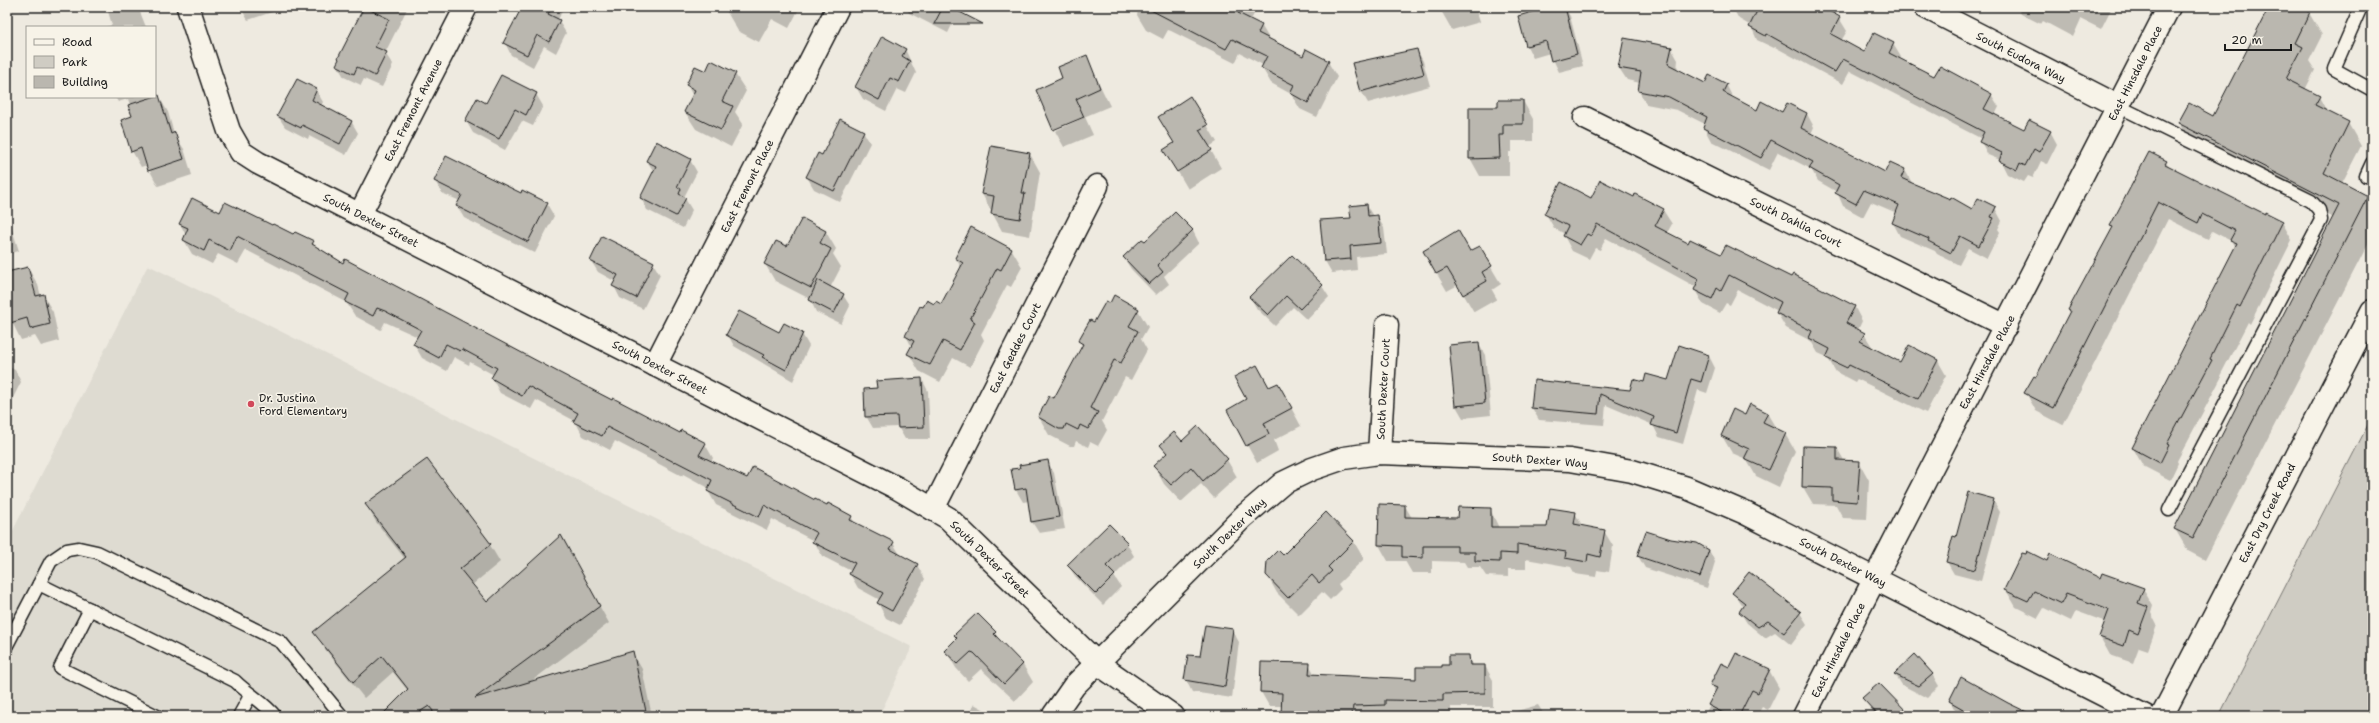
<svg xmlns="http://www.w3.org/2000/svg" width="2379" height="723" viewBox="0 0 2379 723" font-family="'Shantell Sans',sans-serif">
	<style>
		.built { fill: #dedbd1 }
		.green { fill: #cfccc3; stroke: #767470 }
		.shadow { fill: #0003 }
		.building { fill: #bab7af; stroke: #1c1c1c }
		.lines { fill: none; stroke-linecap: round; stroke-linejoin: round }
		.lane-casing { stroke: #1c1c1c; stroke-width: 15 }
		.street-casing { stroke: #1c1c1c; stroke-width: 25 }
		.secondary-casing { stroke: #1c1c1c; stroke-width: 25 }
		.lane { stroke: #f7f3e8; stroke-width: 12 }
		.street { stroke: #f7f3e8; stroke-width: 22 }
		.secondary { stroke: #f7f3e8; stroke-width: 22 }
		.poi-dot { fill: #d1495b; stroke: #f7f3e8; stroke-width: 1.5 }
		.labels { text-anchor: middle; stroke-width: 3; stroke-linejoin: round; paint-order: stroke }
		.street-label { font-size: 11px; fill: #1c1c1c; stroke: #f7f3e8 }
		.poi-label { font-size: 11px; fill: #1c1c1c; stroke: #f7f3e8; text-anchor: start }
	</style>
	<rect width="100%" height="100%" fill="#eeeae0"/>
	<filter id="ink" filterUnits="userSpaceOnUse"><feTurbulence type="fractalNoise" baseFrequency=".025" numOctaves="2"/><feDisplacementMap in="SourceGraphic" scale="8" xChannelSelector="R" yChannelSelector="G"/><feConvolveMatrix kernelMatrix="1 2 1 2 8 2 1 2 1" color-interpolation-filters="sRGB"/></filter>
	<g filter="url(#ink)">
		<!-- built -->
		<path class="built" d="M148 265 912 647 879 716H22L7 708V542Z"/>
		<!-- green -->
		<path class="green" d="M2372 417V716H2219Z"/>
		<!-- shadow -->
		<g class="shadow">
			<path d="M99 7H138L146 27H106L112 25 107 8 101 10Z"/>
			<path d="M240 7H271L272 12 248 20Z"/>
			<path d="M365 7H408L385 53 393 65 382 87 364 79 361 85 344 77 337 65Z"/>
			<path d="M411 7H420L418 11Z"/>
			<path d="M523 7H562L563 9 558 20 566 33 556 53 544 46 533 67 511 55 505 43Z"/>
			<path d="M724 7H800L789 28 772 19 759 42 738 31Z"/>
			<path d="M906 7H961L948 33 909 13Z"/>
			<path d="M1139 7H1252L1255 12 1251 20 1261 25 1270 40 1303 58 1328 62 1337 77 1317 117 1300 109 1291 94 1271 83 1262 68 1263 65 1240 53 1235 63 1171 31 1168 30 1163 39 1146 30 1137 15Z"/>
			<path d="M1439 7H1475L1480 22 1452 30Z"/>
			<path d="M1555 7H1564L1570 16 1583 66 1559 72 1550 53 1533 58 1527 46 1519 17Z"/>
			<path d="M1732 7H1819L1839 18 1847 31 1841 41 1865 54 1893 44 1901 57 1899 59 1935 78 1991 94 1999 107 1995 115 2025 130 2050 131 2057 144 2047 164 2041 161 2033 178 2028 176 2024 182 2007 174 2000 160 1988 155 1981 142 1982 139 1850 71 1843 84 1775 47 1774 48 1757 40 1751 26 1739 19Z"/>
			<path d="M2017 7H2112L2101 29 2081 19 2073 37 2043 21 2041 24 2021 14Z"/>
			<path d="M2270 7H2298L2309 13 2322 35 2309 61 2315 70 2305 90 2319 97 2328 113 2348 123 2361 146 2342 183 2368 196 2372 204V236L2205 560 2188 551 2175 529 2334 218 2192 145 2179 123 2214 117Z"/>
			<path d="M1671 48 1678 60 1677 70 1705 85 1726 84 1733 98 1757 111 1807 114 1814 127 1811 134 1885 173 1905 170 1912 183 1973 210 1995 208 2002 221 1998 229 2000 232 1987 258 1968 248 1959 265 1937 254 1935 251 1900 236 1893 223 1897 213 1871 202 1863 217 1843 206 1837 192 1818 181 1811 169 1778 152 1769 170 1711 141 1704 128 1705 124 1677 110 1646 104 1639 91 1640 83 1627 80 1619 68Z"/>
			<path d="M905 49 916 73 906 93 897 89 886 111 863 99 856 87Z"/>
			<path d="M1417 50 1423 61 1430 86 1368 103 1361 91Z"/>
			<path d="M1086 57 1110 106 1055 129V130L1037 90 1064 79Z"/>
			<path d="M706 73 735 74 746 91 735 112 743 124 731 147 696 129 685 112 693 96 687 85Z"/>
			<path d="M316 90 323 102 321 106 351 121 358 133 346 155 309 136 308 139 285 127 278 116Z"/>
			<path d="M536 94 543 106 533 126 522 121 505 150 473 133 466 121 487 104Z"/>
			<path d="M115 97H159L168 112 174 134 184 149 192 175 158 186 147 165 141 167 132 151 134 117 128 99 118 102Z"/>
			<path d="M1523 101 1533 119V141H1512V152H1509V176H1480L1470 158 1499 108Z"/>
			<path d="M1085 117 1093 135 1064 147 1055 131Z"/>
			<path d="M1207 125 1217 142 1209 147 1221 168 1188 189 1165 150Z"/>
			<path d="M863 131 870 143 840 202 814 189 807 177Z"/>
			<path d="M1030 154 1040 172 1030 236 1002 231 982 194Z"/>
			<path d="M690 160 697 172 684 197 692 210 683 228 647 210 641 198 654 172 647 161Z"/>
			<path d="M2166 162 2169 166 2265 216 2282 222 2292 240 2250 324 2248 322 2220 376 2221 378 2177 461 2178 463 2170 480 2143 466 2133 448 2236 248 2233 242 2212 231 2208 239 2168 219 2063 425 2036 411 2026 393 2037 379 2070 312 2069 310 2113 229 2112 226Z"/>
			<path d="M435 181 521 194 547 204 554 216 535 253 464 218 457 206 460 201 442 193Z"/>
			<path d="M1592 199H1634L1663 210 1672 224 1667 233 1688 244 1792 279 1854 306 1862 321 1858 330 1864 334 1873 348 1900 363 1938 361 1946 375 1926 413 1857 379 1855 382 1836 372 1827 357 1818 353 1811 341 1786 328 1777 313 1778 311 1738 290 1730 305 1726 303 1720 313 1703 304 1695 290 1696 287 1606 238 1600 250 1595 248 1589 259 1572 251 1564 236 1565 234 1554 228 1546 214Z"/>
			<path d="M1366 205 1373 216H1377L1384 228 1387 254 1356 257 1357 270 1332 273 1325 261 1352 219Z"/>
			<path d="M7 213 19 251 7 254Z"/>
			<path d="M1175 213 1193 231 1199 243 1164 276 1169 284 1156 295 1131 269 1124 258 1145 243Z"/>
			<path d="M220 214 313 242 316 248 344 264 680 434 705 444 713 458 711 462 748 480 815 502 851 517 855 523 893 543 901 556 917 565 925 579 900 625 886 618 878 603 880 600 858 588 850 574 851 571 822 556 814 541 772 519 767 530 716 505 708 491 709 488 683 474 682 476 615 441 610 450 583 436 575 421 536 400 531 409 500 393 492 378 494 375 470 362 469 365 454 357 447 371 422 358 414 344 418 337 385 322 381 330 355 316 346 302 246 250 238 264 218 254 212 264 192 254 184 240 186 235 180 224Z"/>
			<path d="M802 220 826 232 836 249 833 254 841 267 830 288 843 295 850 306 841 324 816 312 810 299 775 281 765 264 788 247Z"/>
			<path d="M972 228 1012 250 1022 267 1011 287 1007 285 981 334 984 340 970 367 953 358 940 382 919 371 909 354 912 347 906 336 934 305H942L961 268 956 258Z"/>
			<path d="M1479 247 1501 284 1492 290 1497 299 1474 312 1458 285 1447 291 1434 269Z"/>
			<path d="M591 261 653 263 660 275 643 309 620 298 614 286 616 282 598 272Z"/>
			<path d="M28 268 38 285 41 296 43 295 53 312 59 341 41 346 35 336 21 340 10 318 7 319V274Z"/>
			<path d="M1322 286 1329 297 1307 320 1293 307 1275 326 1257 309 1250 297Z"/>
			<path d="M1110 304 1138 310 1148 327 1141 339 1147 350 1131 380 1125 377 1102 421 1107 430 1098 446 1090 442 1088 447 1076 441 1074 446H1070L1049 435 1039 417 1054 400 1082 346 1080 341Z"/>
			<path d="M802 334 809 346 793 381 734 346 728 335Z"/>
			<path d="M1478 343 1485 355 1491 415 1463 418 1456 406 1450 346Z"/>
			<path d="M1680 347 1709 356 1715 368 1707 393 1698 390 1683 444 1659 437 1653 425 1606 405 1604 425 1539 420 1532 408 1535 381 1630 391 1644 383 1668 381Z"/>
			<path d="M7 366 15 370 21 382 7 410Z"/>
			<path d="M922 379 928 391 930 439H905L898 427 873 428 866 416 878 389Z"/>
			<path d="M1270 389 1288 402 1301 426 1274 440 1278 451 1257 463 1247 445V400Z"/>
			<path d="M1767 413 1777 430 1785 434 1795 451 1779 487 1756 476 1746 459 1732 453 1722 436 1746 416Z"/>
			<path d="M1182 443 1227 460 1237 477 1214 498 1201 484 1181 502 1164 484 1154 466 1167 455 1161 445Z"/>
			<path d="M1837 448 1845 462H1859L1869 480 1867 519 1843 518 1836 505 1813 504 1803 487Z"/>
			<path d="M1047 461 1054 473 1065 529 1039 533 1032 522 1029 501 1023 502 1016 490 1012 470Z"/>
			<path d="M1993 500 2000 512 1981 581 1954 574 1947 562 1957 538Z"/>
			<path d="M366 504 490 545 500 562 472 585 487 603 570 554 609 623 529 683 632 652 642 669 652 716H391L408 691 393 672 364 698 325 649 315 632 405 559 376 522Z"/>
			<path d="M1380 505 1405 506 1412 518 1458 519 1490 509 1499 528H1548L1575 513 1583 527 1604 531 1613 546 1609 572 1597 570 1596 577 1575 574 1571 567 1526 559V569H1508V577L1486 576 1480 567H1467L1464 562 1432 561V573H1412L1405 561H1388L1379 545Z"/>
			<path d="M1326 514 1354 542 1364 559 1338 584 1341 589 1330 600 1322 592 1299 615 1277 593 1267 575Z"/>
			<path d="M1109 526 1127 544 1134 556 1114 576 1121 587 1103 605 1075 576 1068 565Z"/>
			<path d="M1709 550 1715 562 1707 588 1645 568 1638 556Z"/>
			<path d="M2047 562 2100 580 2143 589 2153 606 2151 613 2157 625 2148 650 2139 647 2133 663 2110 655 2100 637 2106 622 2076 611 2071 621 2044 608 2038 618 2016 607 2006 590Z"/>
			<path d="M1733 593 1800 613 1807 624 1791 645 1775 632 1765 638 1747 623 1740 612 1743 607Z"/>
			<path d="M1232 630 1239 642 1232 698 1192 692 1186 680 1189 656 1201 657Z"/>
			<path d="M995 633 1002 644 1023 665 1033 682 1015 701 981 669 968 681 956 668 946 651Z"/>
			<path d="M1468 656 1474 666H1485L1493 680V707H1451V714L1283 716 1282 706H1269L1261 692 1309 664 1315 675 1417 680Z"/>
			<path d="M1730 668 1769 670 1779 688 1768 710 1762 707 1757 716H1704L1716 693 1711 685Z"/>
			<path d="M1895 674H1932L1939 686 1927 698 1902 685Z"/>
			<path d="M1961 678 2033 716H1958L1950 701Z"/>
			<path d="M1863 698 1908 716H1876Z"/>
			<path d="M974 704 996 716H968Z"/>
			<path d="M1538 705 1545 716H1514L1513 712Z"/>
		</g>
		<!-- building -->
		<g class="building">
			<path d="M364 7 389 19 375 47 387 52 375 76 357 67 354 74 336 65 339 59 338 58Z"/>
			<path d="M522 7H552L548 14 560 20 549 42 537 35 527 55 503 43Z"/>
			<path d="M943 7H950L983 24H934Z"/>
			<path d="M1145 7H1241L1238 13 1262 25 1258 33 1303 56 1306 49 1329 61 1308 103 1290 93 1294 85 1261 68 1267 56 1232 39 1226 49Z"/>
			<path d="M1550 7H1565L1577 54 1551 61 1546 41 1526 46 1518 16Z"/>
			<path d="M1759 7H1822L1840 17 1831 34 1864 52 1874 33 1894 43 1889 53 1934 76 1940 66 1992 94 1984 109 2024 129 2029 120 2051 131 2039 152 2034 149 2025 166 2020 163 2017 170 1999 161 2002 153 1979 142 1984 132 1843 59 1835 72 1767 34 1766 36 1749 27Z"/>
			<path d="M2269 7H2301L2310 12 2295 43 2303 47 2286 79 2320 96 2315 105 2349 122 2324 173 2368 196 2193 538 2174 529 2339 205 2178 123 2189 103 2213 116Z"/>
			<path d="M882 36 906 49 902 56 910 61 899 82 890 78 879 100 855 87Z"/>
			<path d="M1624 38 1672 47 1668 64 1705 83 1709 75 1727 84 1723 92 1757 110 1761 101 1782 112 1787 103 1807 113 1801 128 1885 172 1890 162 1905 169 1901 178 1912 183 1950 199 1951 197 1972 209 1978 198 1996 207 1991 217 1994 218 1979 246 1960 236 1951 253 1928 241 1929 239 1892 223 1899 205 1864 190 1856 204 1835 193 1839 185 1809 168 1813 162 1771 140 1761 158 1703 128 1707 117 1669 97 1638 91 1641 72 1618 68Z"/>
			<path d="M1417 49 1424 74 1360 92 1352 63Z"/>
			<path d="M1087 55 1100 88 1076 99 1084 117 1053 130 1036 90 1062 78 1058 67Z"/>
			<path d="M711 60 736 73 722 101 733 106 721 130 684 112 695 90 686 85 695 66 706 71Z"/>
			<path d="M501 75 537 93 526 115 515 109 499 139 465 121 477 98 486 103Z"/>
			<path d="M297 79 317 89 312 100 352 121 340 144 302 125 301 128 277 116Z"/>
			<path d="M159 95 171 134 175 132 184 159 148 171 141 148 131 152 121 120 132 116 128 105Z"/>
			<path d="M1190 96 1208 125 1199 130 1212 150 1177 172 1163 150 1174 143 1158 117Z"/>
			<path d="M1498 100H1523V124H1503V135H1499L1500 158 1469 159V107H1498Z"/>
			<path d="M840 119 864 131 834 191 806 177 818 153 822 155Z"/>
			<path d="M656 141 691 159 677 187 681 189 679 194 686 198 676 216 640 198 656 166 646 161Z"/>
			<path d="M991 146 1030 153 1022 193H1025L1020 219 991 214 994 196 981 194Z"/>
			<path d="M2149 152 2167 161 2165 164 2265 214V212L2283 221 2240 307 2237 305 2210 359 2212 360 2167 444 2169 445 2160 463 2132 448 2237 243 2230 240 2235 231 2202 214 2198 223 2158 202 2053 408 2024 393 2034 376 2036 377 2070 311 2068 310 2113 227 2110 226Z"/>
			<path d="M446 156 521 193 522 190 548 203 528 242 456 206 462 195 434 181Z"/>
			<path d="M1600 180 1634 197 1635 194 1664 209 1655 226 1688 243 1690 239 1721 254 1726 245 1791 277 1793 274 1855 306 1846 323 1865 333 1860 341 1900 362 1909 345 1938 360 1918 399 1849 365 1847 368 1826 358 1830 349 1809 338 1812 331 1776 313 1781 302 1729 275 1721 291 1717 288 1712 299 1694 290 1699 279 1597 224 1591 236 1587 234 1580 245 1563 236 1568 226 1544 214 1561 182 1591 198Z"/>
			<path d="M192 198 220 212 225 202 272 225 273 224 293 234 295 232 314 241 312 244 343 263 345 259 558 372 612 400 613 398 680 433 681 430 706 443 699 455 747 478 753 467 815 500V499L827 505 828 503 852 516 850 520 894 542 890 549 918 564 892 611 877 603 883 593 849 574 855 563 812 542 817 533 764 505 759 517 707 491 712 480 675 461 674 462 607 427 602 436 573 422 578 413 528 386 522 396 491 378 497 368 462 349 460 351 446 344 439 358 413 344 421 330 385 311 377 308 373 316 345 302 349 294 237 236 230 251 209 240 204 251 183 240 188 228 179 224Z"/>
			<path d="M1367 204 1368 216 1378 215 1381 243 1350 246 1351 259 1324 261 1320 220 1351 218 1349 206Z"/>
			<path d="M1175 212 1193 230 1157 265 1163 272 1149 284 1123 257 1142 239 1145 241Z"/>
			<path d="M802 218 826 231 820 243 831 249 811 288 764 264 776 241 787 246Z"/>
			<path d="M971 227 1012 249 1001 270 997 268 970 319 975 322 960 350 943 341 930 365 907 354 914 341 905 336 920 306 923 307 927 300 934 304 936 301 941 304 963 263 955 258Z"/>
			<path d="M1458 230 1470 251 1480 246 1492 266 1482 272 1487 281 1463 295 1447 268 1436 274 1423 251Z"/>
			<path d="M602 236 654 262 636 298 612 286 618 275 590 261Z"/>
			<path d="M1292 255 1323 285 1300 309 1286 296 1268 315 1249 297Z"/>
			<path d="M28 267 36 296 44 294 50 324 30 329 27 318 10 323 7 312V272Z"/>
			<path d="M818 280 844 294 834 313 809 300Z"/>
			<path d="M1114 295 1139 309 1129 326 1138 331 1121 363 1114 360 1090 408 1098 412 1088 429 1080 425 1078 430 1066 424 1064 429H1059L1038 417 1049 396 1054 398 1083 344 1078 341 1090 320 1094 322 1106 301 1110 303Z"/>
			<path d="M739 311 779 332 784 323 803 333 786 370 762 357 764 355 726 335Z"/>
			<path d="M1479 342 1485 403 1455 406 1449 345Z"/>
			<path d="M1679 345 1709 355 1701 382 1691 379 1676 433 1651 425 1654 417 1600 394 1598 414 1531 408 1534 380 1630 390 1633 379 1644 382 1646 374 1668 380Z"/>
			<path d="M1257 365 1269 387 1278 383 1292 408 1264 423 1269 434 1246 446 1227 410 1246 399 1234 377Z"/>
			<path d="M922 378 924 427 898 428 897 416 865 417 864 389 877 388 876 381Z"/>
			<path d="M1750 404 1768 413 1763 422 1786 433 1769 470 1744 459 1749 449 1721 436 1733 409 1745 415Z"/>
			<path d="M1198 426 1228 459 1203 481 1191 467 1171 485 1153 466 1167 453 1160 445 1174 432 1182 441Z"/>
			<path d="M1803 446 1837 447V460L1860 461 1857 502 1832 500V488L1802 487Z"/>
			<path d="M427 459 491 544 460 569 487 602 561 535 600 606 475 698 633 651 647 716H432L433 711 429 706 413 716H381L408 689 382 656 353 682 313 632 406 557 365 504Z"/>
			<path d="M1048 460 1059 517 1031 522 1026 488 1015 490 1011 469 1020 468 1019 465Z"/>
			<path d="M1968 492 1994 499 1975 570 1946 562 1953 536 1956 537Z"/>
			<path d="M1379 504 1405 505V517L1457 518 1458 507 1491 508V527H1547L1550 508 1576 512 1574 524 1605 530 1600 557 1588 554 1587 562 1565 558 1566 552 1517 544V554L1500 553V562L1475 561V552H1457V546H1423V558L1402 557V546L1378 545Z"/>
			<path d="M1326 512 1354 541 1328 567 1332 571 1319 583 1312 575 1288 598 1266 575 1267 561 1278 550 1283 555Z"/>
			<path d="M1109 524 1128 543 1106 566 1115 575 1096 594 1067 565Z"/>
			<path d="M1646 531 1671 539 1697 543 1709 550 1700 577 1637 556Z"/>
			<path d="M2027 551 2047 561 2050 554 2100 578 2102 573 2144 588 2138 603 2148 607 2138 634 2129 630 2124 646 2099 637 2109 610 2066 594 2061 604 2034 591 2028 601 2004 590 2022 553 2026 554Z"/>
			<path d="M1749 572 1801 612 1784 633 1768 621 1758 627 1739 612 1745 603 1732 593Z"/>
			<path d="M977 613 996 632 994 634 1023 664 1004 684 974 653 971 652 958 664 944 651 957 638 954 635Z"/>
			<path d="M1205 625 1233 629 1225 687 1184 680 1188 655 1200 656Z"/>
			<path d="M1736 653 1770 669 1758 693 1752 690 1739 716H1729L1708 705 1717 688 1710 685 1721 663 1729 667Z"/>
			<path d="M1915 654 1933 674 1919 686 1894 674Z"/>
			<path d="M1449 655H1469L1470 665H1485V693L1443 694V701L1385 700V705L1353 706 1352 715 1306 713V715L1281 714 1282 693 1260 692 1261 662 1310 663 1309 674 1416 679V667H1442V665H1449Z"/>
			<path d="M1961 677 2008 703 2035 716H1959L1963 709 1949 701Z"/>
			<path d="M1879 683 1911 716H1879L1862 698Z"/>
		</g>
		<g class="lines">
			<!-- lane casing -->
			<g class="lane-casing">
				<g id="lane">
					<path d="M2361 7 2334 69 2372 90"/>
					<path d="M2118 106 2311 201 2319 210 2321 220 2169 510"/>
					<path d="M2366 176 2372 163"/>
					<path d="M39 584 235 681C248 694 264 702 275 716"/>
					<path d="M90 609 60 668 157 716"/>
					<path d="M7 645 51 561 67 550 79 548 97 552 281 642 342 716"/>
					<path d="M239 716 250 696"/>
				</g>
			</g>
			<!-- street casing -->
			<g class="street-casing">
				<g id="street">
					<path d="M188 7 229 131 241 152 258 163 897 488 948 518 1097 663 1173 716"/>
					<path d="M1925 7 2118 106"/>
					<path d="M1585 118 2006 326"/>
					<path d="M360 214 466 7"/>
					<path d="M655 365 838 7"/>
					<path d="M1379 453 1387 325"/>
					<path d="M933 509 1097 186"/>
					<path d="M1053 716 1074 686 1243 517 1283 483 1312 469 1344 458 1379 453 1570 460 1632 471 1687 488 1745 513 2145 716"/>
					<path d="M1804 716 2169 7"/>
				</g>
			</g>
			<!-- secondary casing -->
			<g class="secondary-casing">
				<path id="secondary" d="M2162 716 2372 311"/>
			</g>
			<!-- lane -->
			<use href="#lane" class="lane"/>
			<!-- street -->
			<use href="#street" class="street"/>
			<!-- secondary -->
			<use href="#secondary" class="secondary"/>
		</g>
	</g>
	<!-- markers -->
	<circle class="poi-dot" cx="251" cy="404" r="4"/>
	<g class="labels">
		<!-- street labels -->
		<g class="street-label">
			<text transform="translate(2021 57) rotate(27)" y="4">South Eudora Way</text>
			<text transform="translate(2135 73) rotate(-63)" y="4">East Hinsdale Place</text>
			<text transform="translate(413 110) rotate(-63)" y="4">East Fremont Avenue</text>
			<text transform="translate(747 186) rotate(-63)" y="4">East Fremont Place</text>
			<text transform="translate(371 220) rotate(27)" y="4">South Dexter Street</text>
			<text transform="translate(1796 222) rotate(26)" y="4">South Dahlia Court</text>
			<text transform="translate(1015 348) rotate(-63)" y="4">East Geddes Court</text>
			<text transform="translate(1987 362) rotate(-62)" y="4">East Hinsdale Place</text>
			<text transform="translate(660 367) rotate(27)" y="4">South Dexter Street</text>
			<text transform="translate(1383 389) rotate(-87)" y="4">South Dexter Court</text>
			<text transform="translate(1540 460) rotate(4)" y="4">South Dexter Way</text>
			<text transform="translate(2267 513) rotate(-63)" y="4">East Dry Creek Road</text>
			<text transform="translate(1229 533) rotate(-44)" y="4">South Dexter Way</text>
			<text transform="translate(990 559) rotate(44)" y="4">South Dexter Street</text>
			<text transform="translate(1843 562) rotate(27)" y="4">South Dexter Way</text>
			<text transform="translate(1838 650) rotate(-63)" y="4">East Hinsdale Place</text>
		</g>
		<!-- poi labels -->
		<g class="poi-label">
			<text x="259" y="402">Dr. Justina<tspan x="259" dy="13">Ford Elementary</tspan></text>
		</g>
	</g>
	<!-- margin -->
	<rect width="2379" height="723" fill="none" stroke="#f7f3e8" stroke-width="24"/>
	<rect x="12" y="12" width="2355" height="699" fill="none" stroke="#1c1c1c" stroke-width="1.5" filter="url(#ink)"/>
	<!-- legend -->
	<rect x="26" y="26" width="130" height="72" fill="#f7f3e8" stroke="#9f9d96"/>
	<rect x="34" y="39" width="20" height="6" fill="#f7f3e8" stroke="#9f9d96"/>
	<text x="62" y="46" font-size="12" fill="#1c1c1c">Road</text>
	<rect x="34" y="56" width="20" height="12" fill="#cfccc3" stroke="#9f9d96"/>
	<text x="62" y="66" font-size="12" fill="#1c1c1c">Park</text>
	<rect x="34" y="76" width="20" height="12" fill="#bab7af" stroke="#9f9d96"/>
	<text x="62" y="86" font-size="12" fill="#1c1c1c">Building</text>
	<!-- scale -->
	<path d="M2225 44v6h66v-6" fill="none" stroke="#1c1c1c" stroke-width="2"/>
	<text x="2231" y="44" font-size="12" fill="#1c1c1c" stroke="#f7f3e8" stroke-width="3" paint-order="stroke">20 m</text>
</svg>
